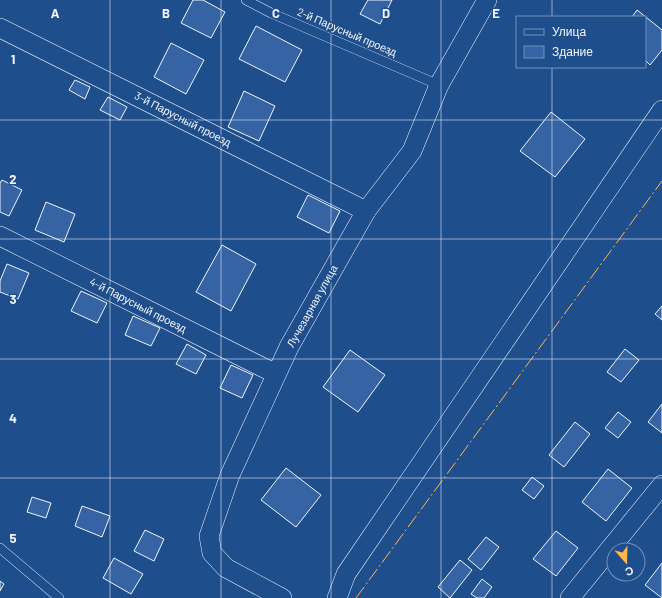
<svg xmlns="http://www.w3.org/2000/svg" width="662" height="598" viewBox="0 0 662 598" font-family="Barlow,sans-serif">
	<style>
		.building { fill: #3563a3; stroke: #f2f6ff }
		.lines { fill: none; stroke-linecap: round; stroke-linejoin: round }
		.service-casing { stroke: #f2f6ff; stroke-width: 10 }
		.minor-casing { stroke: #f2f6ff; stroke-width: 20 }
		.service { stroke: #1f4e8c; stroke-width: 9 }
		.minor { stroke: #1f4e8c; stroke-width: 19 }
		.power { stroke: #ffb74d; stroke-width: 1; stroke-dasharray: 14 3 2 3; stroke-linecap: butt }
		.grid { fill: none; stroke: #f2f6ff; stroke-width: 1; stroke-opacity: 0.55 }
		.labels { text-anchor: middle; stroke-width: 3; stroke-linejoin: round; paint-order: stroke }
		.street-label { font-size: 11px; fill: #f2f6ff; stroke: #1f4e8c }
		.grid-label { font-size: 13px; text-anchor: middle; font-weight: bold; fill: #f2f6ff; stroke: #1f4e8c; stroke-width: 3; stroke-linejoin: round; paint-order: stroke }
	</style>
	<rect width="100%" height="100%" fill="#1f4e8c"/>
	<!-- building -->
	<g class="building">
		<path d="M193 0H203L225 12 211 38 181 23Z"/>
		<path d="M368 0H392L380 24 360 14Z"/>
		<path d="M637 10 662 30V50L650 65 645 60V17H632Z"/>
		<path d="M256 26 302 50 285 82 239 59Z"/>
		<path d="M171 43 204 60 186 94 154 77Z"/>
		<path d="M75 80 90 87 85 99 69 90Z"/>
		<path d="M244 91 275 106 259 141 228 127Z"/>
		<path d="M108 97 127 107 120 120 100 110Z"/>
		<path d="M551 112 585 139 555 177 520 151Z"/>
		<path d="M2 180 22 190 9 216 0 212V183Z"/>
		<path d="M308 195 340 211 329 233 297 217Z"/>
		<path d="M46 202 75 214 64 242 35 230Z"/>
		<path d="M222 245 256 264 231 311 196 292Z"/>
		<path d="M7 264 29 273 18 299 0 292V281Z"/>
		<path d="M81 291 107 303 97 323 71 311Z"/>
		<path d="M662 306V320L655 314Z"/>
		<path d="M133 316 160 328 151 346 125 335Z"/>
		<path d="M187 344 206 355 196 374 176 364Z"/>
		<path d="M625 349 639 360 621 382 607 372Z"/>
		<path d="M350 350 385 375 358 412 323 387Z"/>
		<path d="M231 365 253 375 242 398 220 388Z"/>
		<path d="M662 404V433L648 422Z"/>
		<path d="M618 412 631 422 618 438 605 428Z"/>
		<path d="M575 422 590 434 564 467 549 455Z"/>
		<path d="M286 468 321 495 296 527 261 500Z"/>
		<path d="M608 469 632 488 606 521 582 502Z"/>
		<path d="M532 477 544 486 534 499 522 490Z"/>
		<path d="M32 497 51 503 46 518 27 512Z"/>
		<path d="M82 506 110 516 102 537 75 526Z"/>
		<path d="M145 530 164 539 154 561 134 551Z"/>
		<path d="M556 531 578 548 556 576 533 559Z"/>
		<path d="M486 537 499 547 481 570 468 559Z"/>
		<path d="M114 558 143 574 131 594 103 578Z"/>
		<path d="M460 560 472 570 450 598 438 587Z"/>
		<path d="M662 563V598L645 585Z"/>
		<path d="M482 579 492 587 484 598H477L471 594Z"/>
		<path d="M0 581 4 584 0 591Z"/>
	</g>
	<g class="lines">
		<!-- service casing -->
		<g class="service-casing">
			<g id="service">
				<path d="M246 0 271 13 439 85"/>
				<path d="M0 548 59 598"/>
			</g>
		</g>
		<!-- minor casing -->
		<g class="minor-casing">
			<g id="minor">
				<path d="M0 28 366 211"/>
				<path d="M0 236 276 374"/>
				<path d="M282 598 226 568 212 553 209 536 230 475 289 347 366 211 412 151 439 85 487 0"/>
				<path d="M337 598 346 574 662 110"/>
				<path d="M570 598 662 485"/>
			</g>
		</g>
		<!-- service -->
		<use href="#service" class="service"/>
		<!-- minor -->
		<use href="#minor" class="minor"/>
		<!-- power -->
		<path class="power" d="M356 598 662 181"/>
	</g>
	<!-- grid -->
	<path class="grid" d="M110 0V598M221 0V598M331 0V598M441 0V598M552 0V17M552 67V598M0 120H662M0 239H662M0 359H662M0 478H662"/>
	<g class="labels">
		<!-- street labels -->
		<g class="street-label">
			<text transform="translate(347 32) rotate(23)" y="4">2-й Парусный проезд</text>
			<text transform="translate(183 119) rotate(27)" y="4">3-й Парусный проезд</text>
			<text transform="translate(138 305) rotate(27)" y="4">4-й Парусный проезд</text>
			<text transform="translate(312 306) rotate(-61)" y="4">Лучезарная улица</text>
		</g>
	</g>
	<g class="grid-label">
		<text x="55" y="18">A</text>
		<text x="166" y="18">B</text>
		<text x="276" y="18">C</text>
		<text x="386" y="18">D</text>
		<text x="496" y="18">E</text>
		<text x="13" y="64">1</text>
		<text x="13" y="184">2</text>
		<text x="13" y="304">3</text>
		<text x="13" y="423">4</text>
		<text x="13" y="543">5</text>
	</g>
	<!-- legend -->
	<rect x="516" y="16" width="130" height="52" fill="#1f4e8c" stroke="#7391ba"/>
	<rect x="524" y="29" width="20" height="6" fill="#1f4e8c" stroke="#7391ba"/>
	<text x="552" y="36" font-size="12" fill="#f2f6ff">Улица</text>
	<rect x="524" y="46" width="20" height="12" fill="#3563a3" stroke="#7391ba"/>
	<text x="552" y="56" font-size="12" fill="#f2f6ff">Здание</text>
	<!-- north arrow -->
	<g transform="translate(626 562) rotate(160)"><circle r="19" fill="#1f4e8c" stroke="#7391ba"/>
	<path d="M0-3L7 15L0 10L-7 15Z" fill="#ffb74d"/>
	<text y="-6" font-size="11" font-weight="bold" text-anchor="middle" fill="#f2f6ff">С</text>
	</g>
</svg>
